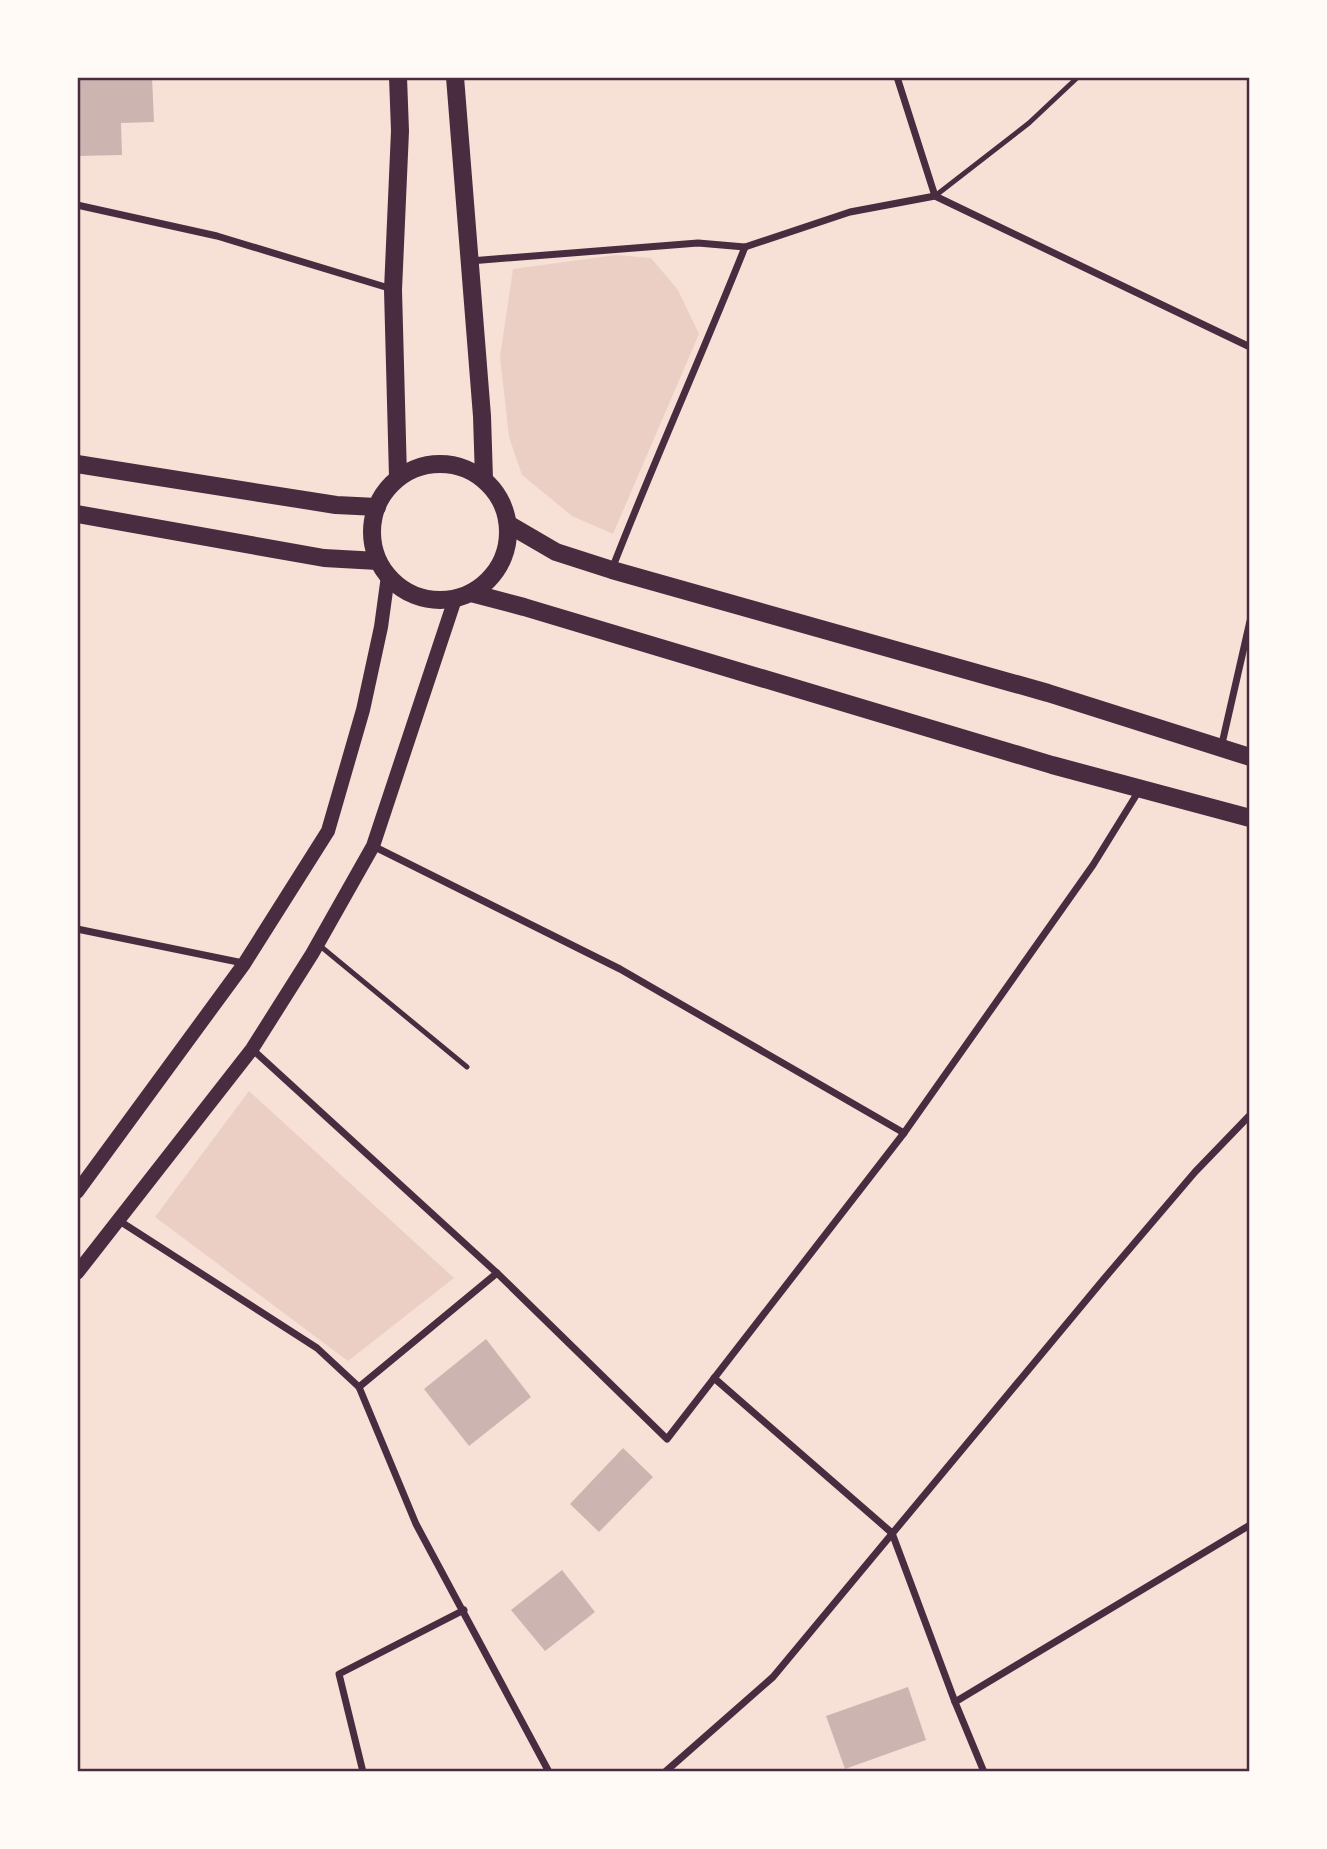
<svg xmlns="http://www.w3.org/2000/svg" width="1327" height="1849" viewBox="0 0 1327 1849" font-family="Commissioner,sans-serif">
	<style>
		.green { fill: #ebcfc5 }
		.building { fill: #ccb4b1 }
		.lines { fill: none; stroke-linecap: round; stroke-linejoin: round }
		.service { stroke: #4a2c40; stroke-width: 5 }
		.minor { stroke: #4a2c40; stroke-width: 7 }
		.secondary { stroke: #4a2c40; stroke-width: 14 }
		.primary { stroke: #4a2c40; stroke-width: 18 }
		.neatline { fill: none; stroke: #4a2c40; stroke-width: 2.5 }
	</style>
	<rect width="100%" height="100%" fill="#f7e1d7"/>
	<!-- green -->
	<g class="green">
		<path d="M616 255 651 258 678 290 699 334 613 534 572 516 522 475 509 437 500 357 513 269Z"/>
		<path d="M249 1091 454 1278 348 1361 155 1217Z"/>
	</g>
	<!-- building -->
	<g class="building">
		<path d="M77 77H152L154 122 121 123 122 155 78 156Z"/>
		<path d="M486 1339 531 1397 469 1446 424 1389Z"/>
		<path d="M623 1448 653 1477 599 1532 570 1504Z"/>
		<path d="M562 1570 595 1612 545 1651 511 1610Z"/>
		<path d="M908 1687 926 1740 845 1769 826 1716Z"/>
	</g>
	<g class="lines">
		<!-- service -->
		<g class="service">
			<path d="M935 196 1029 123 1078 77"/>
			<path d="M319 945 467 1067"/>
		</g>
		<!-- minor -->
		<g class="minor">
			<path d="M897 77 935 196"/>
			<path d="M77 205 217 236 392 289"/>
			<path d="M470 261 698 243 745 247"/>
			<path d="M612 569C654 461 702 355 745 247L850 212 935 196 1250 347"/>
			<path d="M1221 748 1250 621"/>
			<path d="M373 846 620 969 904 1133"/>
			<path d="M77 929 243 963"/>
			<path d="M252 1049 497 1273 667 1439 904 1133 1093 865 1140 789"/>
			<path d="M118 1220 317 1348 359 1387 416 1524 549 1772"/>
			<path d="M714 1378 892 1533 955 1702 984 1772"/>
			<path d="M359 1387 497 1273"/>
			<path d="M955 1702 1250 1525"/>
			<path d="M363 1772 339 1674 464 1610"/>
			<path d="M665 1772 773 1677 1103 1280 1195 1172 1250 1115"/>
		</g>
		<!-- secondary -->
		<g class="secondary">
			<path d="M77 1192 244 964 328 831 363 710 381 627 388 576"/>
			<path d="M77 1273 252 1049 312 954 373 846 455 599"/>
		</g>
		<!-- primary -->
		<g class="primary">
			<path d="M455 77 482 416 484 479"/>
			<circle cx="440" cy="532" r="68"/>
			<path d="M77 464 336 505 377 507"/>
			<path d="M398 477 393 290 400 131 398 77"/>
			<path d="M77 514 324 558 378 561"/>
			<path d="M508 524 556 552 612 570 1048 693 1250 757"/>
			<path d="M471 593 524 607 1052 765 1250 818"/>
		</g>
	</g>
	<!-- border -->
	<rect width="1327" height="1849" fill="none" stroke="#fffaf5" stroke-width="158"/>
	<rect x="79" y="79" width="1169" height="1691" class="neatline"/>
</svg>
